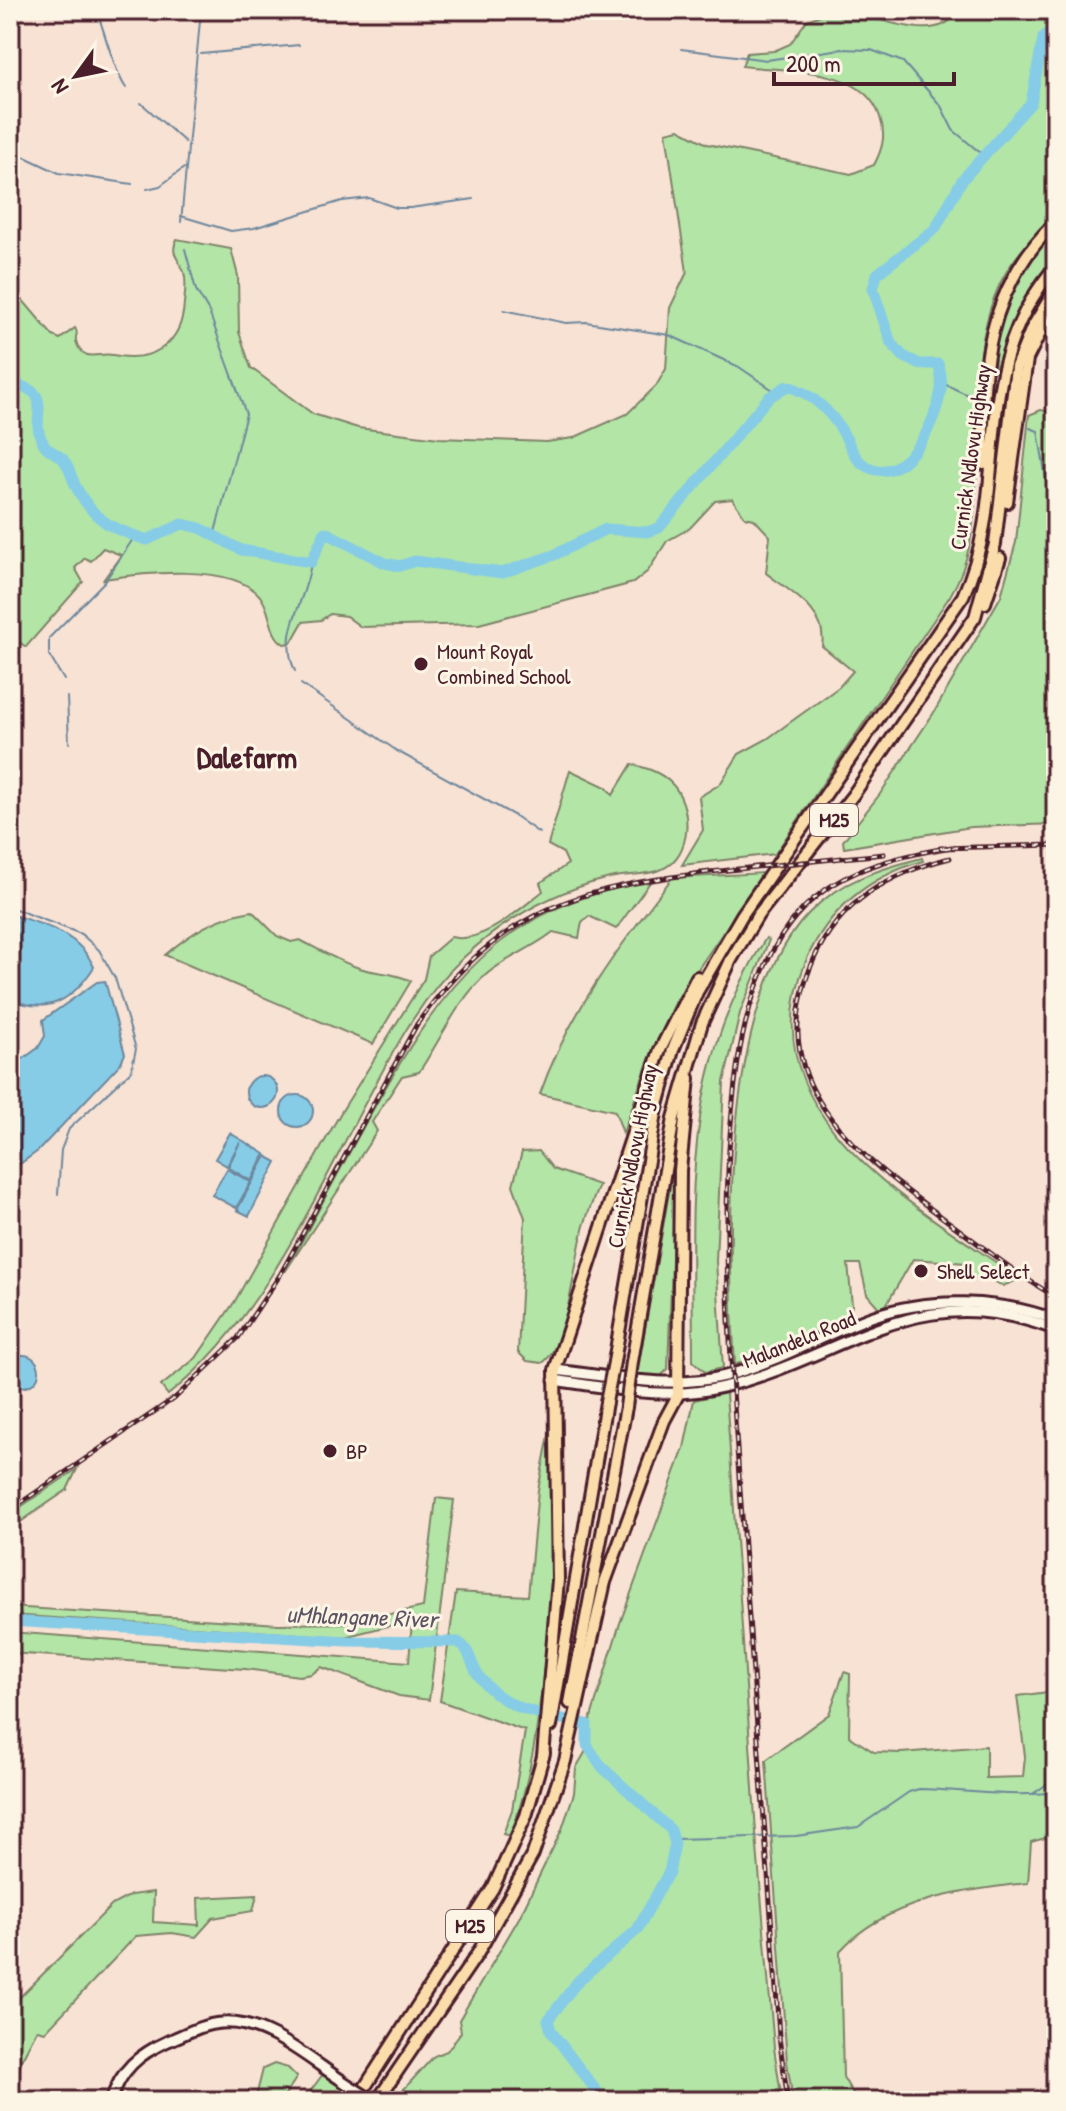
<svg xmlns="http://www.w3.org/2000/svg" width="1066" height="2111" viewBox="0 0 1066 2111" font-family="'Patrick Hand',sans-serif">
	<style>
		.green { fill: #b2e5a6; stroke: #7e8268; stroke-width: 2 }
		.water { fill: #86cce7; stroke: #6e879c; stroke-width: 2 }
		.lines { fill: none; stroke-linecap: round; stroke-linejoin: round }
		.stream { stroke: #6e879c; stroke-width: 2 }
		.river { stroke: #86cce7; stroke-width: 11 }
		.secondary-casing { stroke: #4a1f2b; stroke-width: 15 }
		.primary-casing { stroke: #4a1f2b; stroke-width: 16 }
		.secondary { stroke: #fcf5e5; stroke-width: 9 }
		.primary { stroke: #faddab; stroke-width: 10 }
		.rail-casing { stroke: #4a1f2b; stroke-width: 5 }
		.rail { stroke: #fcf5e5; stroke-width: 2; stroke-dasharray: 6; stroke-linecap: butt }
		.secondary-bridge-casing { stroke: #4a1f2b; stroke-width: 15; stroke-linecap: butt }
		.primary-bridge-casing { stroke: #4a1f2b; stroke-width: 16; stroke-linecap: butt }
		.secondary-bridge { stroke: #fcf5e5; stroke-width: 9 }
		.primary-bridge { stroke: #faddab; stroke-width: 10 }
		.poi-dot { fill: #4a1f2b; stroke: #fcf5e5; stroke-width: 3 }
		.labels { text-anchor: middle; stroke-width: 6; stroke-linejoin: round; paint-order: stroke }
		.shield { fill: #fcf5e5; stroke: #7f5f63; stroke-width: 2 }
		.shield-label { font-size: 20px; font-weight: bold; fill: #4a1f2b }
		.street-label { font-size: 22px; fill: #4a1f2b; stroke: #fcf5e5 }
		.poi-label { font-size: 22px; fill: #4a1f2b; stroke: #fcf5e5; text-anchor: start }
		.water-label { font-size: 24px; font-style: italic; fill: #5c5363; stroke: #fcf5e5 }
		.district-label { font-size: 30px; font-weight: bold; fill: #4a1f2b; stroke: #fcf5e5 }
	</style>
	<rect width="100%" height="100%" fill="#f8e2d4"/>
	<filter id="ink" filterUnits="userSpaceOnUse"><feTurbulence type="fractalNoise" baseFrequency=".0125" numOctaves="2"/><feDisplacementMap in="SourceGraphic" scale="16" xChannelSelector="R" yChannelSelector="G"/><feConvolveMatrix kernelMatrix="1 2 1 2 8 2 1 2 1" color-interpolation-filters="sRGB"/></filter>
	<g filter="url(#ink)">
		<!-- green -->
		<g class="green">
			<path d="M833 10C868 10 938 51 958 10H973L987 19 1004 10H1056V217C1038 233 1020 249 1007 271 970 332 979 416 976 485 974 525 971 561 950 596L775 854 682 865 703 830 699 797 720 784 739 754 767 739 839 687 853 671 822 646C828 611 790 592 766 573L770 536 754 519 745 517 732 499 715 501 690 528 667 541 648 571 633 583 479 624 361 627 346 616 330 614 321 620 303 622 291 643 284 644C268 634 272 611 260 596 232 563 144 573 104 579L121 555 103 548 91 561 85 558 75 568 83 582 26 647 10 635V285L53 336 60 339 75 328C80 335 73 335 77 344 84 363 99 352 113 355 152 363 182 345 184 303 185 293 187 282 184 272 180 260 169 254 177 239L231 249 238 276 239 332 251 368 313 414 358 428 439 438 547 442 573 438 627 414 656 386 666 369 670 308 687 272 666 132 679 129 707 144 851 174 874 165C883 148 886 135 880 117 863 65 787 72 742 66L747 53 774 51 790 44 807 20Z"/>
			<path d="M1056 232V256L1019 308 994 372C996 316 1015 270 1056 232Z"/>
			<path d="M1041 410 1056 413V824L971 827 844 848 843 841 880 794 933 714 1001 596 1016 542 1029 415Z"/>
			<path d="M632 764C646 768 660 772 670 782 693 803 694 857 660 870 644 876 623 874 606 879 553 892 504 920 464 957 422 996 396 1046 369 1096 312 1201 263 1320 168 1395L161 1386 196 1358 235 1301 340 1114 424 979 429 956 451 937C482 945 520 909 543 891L540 883 568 864 563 853 548 845 570 770 606 787 613 795Z"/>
			<path d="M922 858 923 861C870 876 828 909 806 961 743 1115 917 1206 1020 1279L1003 1286 986 1278H971L966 1263 913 1259 885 1307 879 1308 867 1294 860 1264H848L852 1305 849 1318 735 1365C727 1245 721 1004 809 913 840 881 879 869 922 858Z"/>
			<path d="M764 873 676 1001 648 1062 623 1133 615 1111 540 1094C568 1014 621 944 672 878Z"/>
			<path d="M651 881 616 929 589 916 582 922 579 938 553 932C533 948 506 958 488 973 459 997 440 1041 419 1072L402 1076 372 1122 377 1131 285 1272C315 1217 344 1161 375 1106 444 983 503 905 651 881Z"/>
			<path d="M252 911 277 936 291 942 300 940C320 950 341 963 363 969 380 974 394 972 411 981L373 1044 165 955C192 932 216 917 252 911Z"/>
			<path d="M766 938 769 940 740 1013 724 1082 716 1261 723 1368 705 1372 693 1361C693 1206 679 1075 766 938Z"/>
			<path d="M539 1151 553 1169 599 1185C594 1198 588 1212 584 1226 575 1256 568 1348 542 1363L527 1361 518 1352 525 1218 513 1185 522 1152Z"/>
			<path d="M676 1153 668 1369 660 1377 637 1374Z"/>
			<path d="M726 1393 757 1847 774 2048 782 2101H393L434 2056 447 2051 461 2032 459 2020 519 1918 562 1829 574 1793 576 1768 590 1744 589 1724 620 1623 684 1448 694 1400Z"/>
			<path d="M549 1435C559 1501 554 1571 547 1637 540 1706 535 1771 510 1836L503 1834 512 1810 525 1731 440 1701 456 1592 528 1596 538 1490Z"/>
			<path d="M77 1469 67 1490 10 1529V1514Z"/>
			<path d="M436 1498 454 1500 429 1700 399 1696 321 1667 312 1674 299 1676 245 1669 10 1653V1632L409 1662 412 1620 344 1637 10 1615V1607L279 1624 349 1623 423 1607Z"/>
			<path d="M844 1672 850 1674 849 1736 874 1752 901 1753 986 1746V1778L1023 1777 1025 1756 1017 1696 1056 1691V1835L1031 1842 1028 1883C964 1890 885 1900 840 1951L843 2077 857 2101H793L787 2062 766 1760 829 1714Z"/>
			<path d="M154 1892 153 1922 199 1925 198 1898 257 1895 253 1911 213 1918 196 1937 172 1933 136 1936 45 2032 37 2030 22 2059 10 2097V2007L112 1905 131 1895Z"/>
			<path d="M274 2064 288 2068 297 2077 281 2101H255L263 2069Z"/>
			<path d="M323 2074 351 2093 346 2101H303Z"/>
		</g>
		<!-- water -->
		<g class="water">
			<path d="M10 914C44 925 78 932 94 967 72 1001 48 1015 10 999Z"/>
			<path d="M105 981 125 1054 120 1064 38 1151 10 1171V1068L38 1048 45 1036 43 1020 97 982Z"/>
			<circle cx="262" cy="1092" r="16"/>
			<circle cx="297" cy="1111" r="16"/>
			<path d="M230 1133 265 1154 251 1181 228 1167 240 1142 227 1166 215 1159Z"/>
			<path d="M266 1156 277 1162 249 1216 237 1210Z"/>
			<path d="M227 1169 251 1182 236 1208 212 1195Z"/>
			<circle cx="23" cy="1371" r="16"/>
		</g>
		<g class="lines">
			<!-- stream -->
			<g class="stream">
				<path d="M99 17C105 35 116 75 126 88"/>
				<path d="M681 49 767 60 841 49 871 50 903 62 941 106 953 130 983 155"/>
				<path d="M201 54 299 45"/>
				<path d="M141 103 185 142"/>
				<path d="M10 150 59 173 132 184"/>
				<path d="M147 189 160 186 184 168"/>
				<path d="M181 216 231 231 254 228 342 201 369 198 397 208H410L474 199"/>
				<path d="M181 222 201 10"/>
				<path d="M185 249 196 290 209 312 246 414 214 536"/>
				<path d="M504 310 566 323 586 322 669 335 739 367 776 392"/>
				<path d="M942 383 979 400"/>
				<path d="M1030 428 1038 431 1056 537"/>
				<path d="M295 671C277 631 307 602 311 562"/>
				<path d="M64 680 49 655V638L105 581 135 536"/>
				<path d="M301 684 397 751 515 816 539 833"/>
				<path d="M67 697 69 743"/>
				<path d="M10 907 81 934 99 950 115 978 136 1049 131 1071 69 1129 61 1150 58 1194"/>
				<path d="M1034 1793 1056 1778"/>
				<path d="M671 1830 675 1839 796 1836 858 1827 909 1792 919 1789C965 1790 1010 1798 1056 1792"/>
			</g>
			<!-- river -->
			<g class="river">
				<path d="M10 384C60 391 26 418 44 444 48 451 58 454 63 459 69 466 72 479 76 487 94 521 112 529 147 540L182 524 200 528 241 550 311 562 325 532 385 563 400 566 415 561 502 573 554 555 606 529 647 532 659 528 768 398 787 386C813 393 834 415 846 438 851 447 854 458 863 464 895 487 923 444 933 418 940 399 945 382 938 364H919L903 356 891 343 873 289 877 274 935 229 962 180 1031 103 1043 38 1056 25"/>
				<path d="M10 1621 347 1641 458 1642C470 1649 470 1662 477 1673 502 1712 546 1715 587 1724V1745L602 1767 671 1830 675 1844 669 1872 637 1930 578 1981 548 2020 551 2031 604 2101"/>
			</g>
			<!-- secondary casing -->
			<g class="secondary-casing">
				<g id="secondary">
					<path d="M555 1370C610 1376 670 1390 725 1376 775 1363 822 1335 871 1317 929 1296 999 1299 1056 1320"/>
					<path d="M554 1380C611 1388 667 1401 723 1387 847 1357 916 1275 1056 1330"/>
					<path d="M111 2101C120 2070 139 2054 168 2041 185 2034 203 2024 221 2023 266 2019 311 2061 347 2084"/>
				</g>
			</g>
			<!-- primary casing -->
			<g class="primary-casing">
				<g id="primary">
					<path d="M984 464C979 373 987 287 1056 222"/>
					<path d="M1007 502 1027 359 1056 301"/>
					<path d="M985 603 1000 558"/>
					<path d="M614 1362 656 1113 673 1050 697 992 742 915 963 596C1014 483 965 371 1056 266"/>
					<path d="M632 1362 674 1118 702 1023 731 960 758 915 853 795 975 617 995 544 1016 367 1032 328 1056 288"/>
					<path d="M570 1703 626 1407"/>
					<path d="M551 1726 606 1402"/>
					<path d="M543 1757 558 1580 555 1370 660 1050 697 977"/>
					<path d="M356 2101 493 1888 526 1816 544 1753"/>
					<path d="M377 2101 478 1953 533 1854 565 1761 605 1582 664 1421 678 1395 680 1170 689 1078"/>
				</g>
			</g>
			<!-- secondary -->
			<use href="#secondary" class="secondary"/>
			<!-- primary -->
			<use href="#primary" class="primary"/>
			<!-- rail casing -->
			<g class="rail-casing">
				<g id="rail">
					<path d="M940 848 1056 845"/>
					<path d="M950 858C890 873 840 901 814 959 758 1084 859 1155 946 1220 982 1246 1017 1275 1056 1297"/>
					<path d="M10 1510 176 1397 238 1338 280 1275 417 1024C501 906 584 886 720 871 775 865 830 859 884 854"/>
					<path d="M788 2101 779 2037C769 1868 754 1700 743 1531 734 1403 722 1278 729 1150 734 1076 741 999 782 935 821 874 885 858 952 847"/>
				</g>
			</g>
			<!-- rail -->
			<use href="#rail" class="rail"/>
			<!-- secondary-bridge casing -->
			<g class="secondary-bridge-casing">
				<path id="secondary-bridge" d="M347 2084 374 2101"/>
			</g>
			<!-- primary-bridge casing -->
			<g class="primary-bridge-casing">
				<g id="primary-bridge">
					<path d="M606 1402 614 1362"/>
					<path d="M626 1407 632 1362"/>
				</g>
			</g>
			<!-- secondary-bridge -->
			<use href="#secondary-bridge" class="secondary-bridge"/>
			<!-- primary-bridge -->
			<use href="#primary-bridge" class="primary-bridge"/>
		</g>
	</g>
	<!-- markers -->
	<g class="poi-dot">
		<circle cx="421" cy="664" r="8"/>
		<circle cx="921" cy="1271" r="8"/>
		<circle cx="330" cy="1451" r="8"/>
	</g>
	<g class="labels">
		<!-- shield labels -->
		<g class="shield">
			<rect x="810" y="804" width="48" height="32" rx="6"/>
			<rect x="446" y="1910" width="48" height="32" rx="6"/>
		</g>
		<g class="shield-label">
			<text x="834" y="827">M25</text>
			<text x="470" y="1933">M25</text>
		</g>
		<!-- street labels -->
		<g class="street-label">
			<text transform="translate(970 457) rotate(-82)" y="8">Curnick Ndlovu Highway</text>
			<text transform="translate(632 1156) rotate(-79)" y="8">Curnick Ndlovu Highway</text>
			<text transform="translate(799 1339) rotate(-22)" y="8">Malandela Road</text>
		</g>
		<!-- poi labels -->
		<g class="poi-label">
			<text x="437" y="659">Mount Royal<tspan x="437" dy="25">Combined School</tspan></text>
			<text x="937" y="1279">Shell Select</text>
			<text x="346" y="1459">BP</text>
		</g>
		<!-- water labels -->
		<g class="water-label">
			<text transform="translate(362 1617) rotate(2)" y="8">uMhlangane River</text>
		</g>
		<!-- district labels -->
		<g class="district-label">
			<text x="247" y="768">Dalefarm</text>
		</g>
	</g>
	<!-- margin -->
	<rect width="1066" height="2111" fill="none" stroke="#fcf5e5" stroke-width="40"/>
	<rect x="20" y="20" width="1026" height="2071" fill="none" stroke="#4a1f2b" stroke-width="3" filter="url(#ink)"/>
	<!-- north arrow -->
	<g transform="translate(76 76) rotate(237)" stroke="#fcf5e5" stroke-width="6" paint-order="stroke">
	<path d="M0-6L14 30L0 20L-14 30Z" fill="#4a1f2b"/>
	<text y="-12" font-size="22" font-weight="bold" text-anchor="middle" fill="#4a1f2b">N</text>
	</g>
	<!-- scale -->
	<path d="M774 72v12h180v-12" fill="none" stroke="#4a1f2b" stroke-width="4"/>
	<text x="786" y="72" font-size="24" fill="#4a1f2b" stroke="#fcf5e5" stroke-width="6" paint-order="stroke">200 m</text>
</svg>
